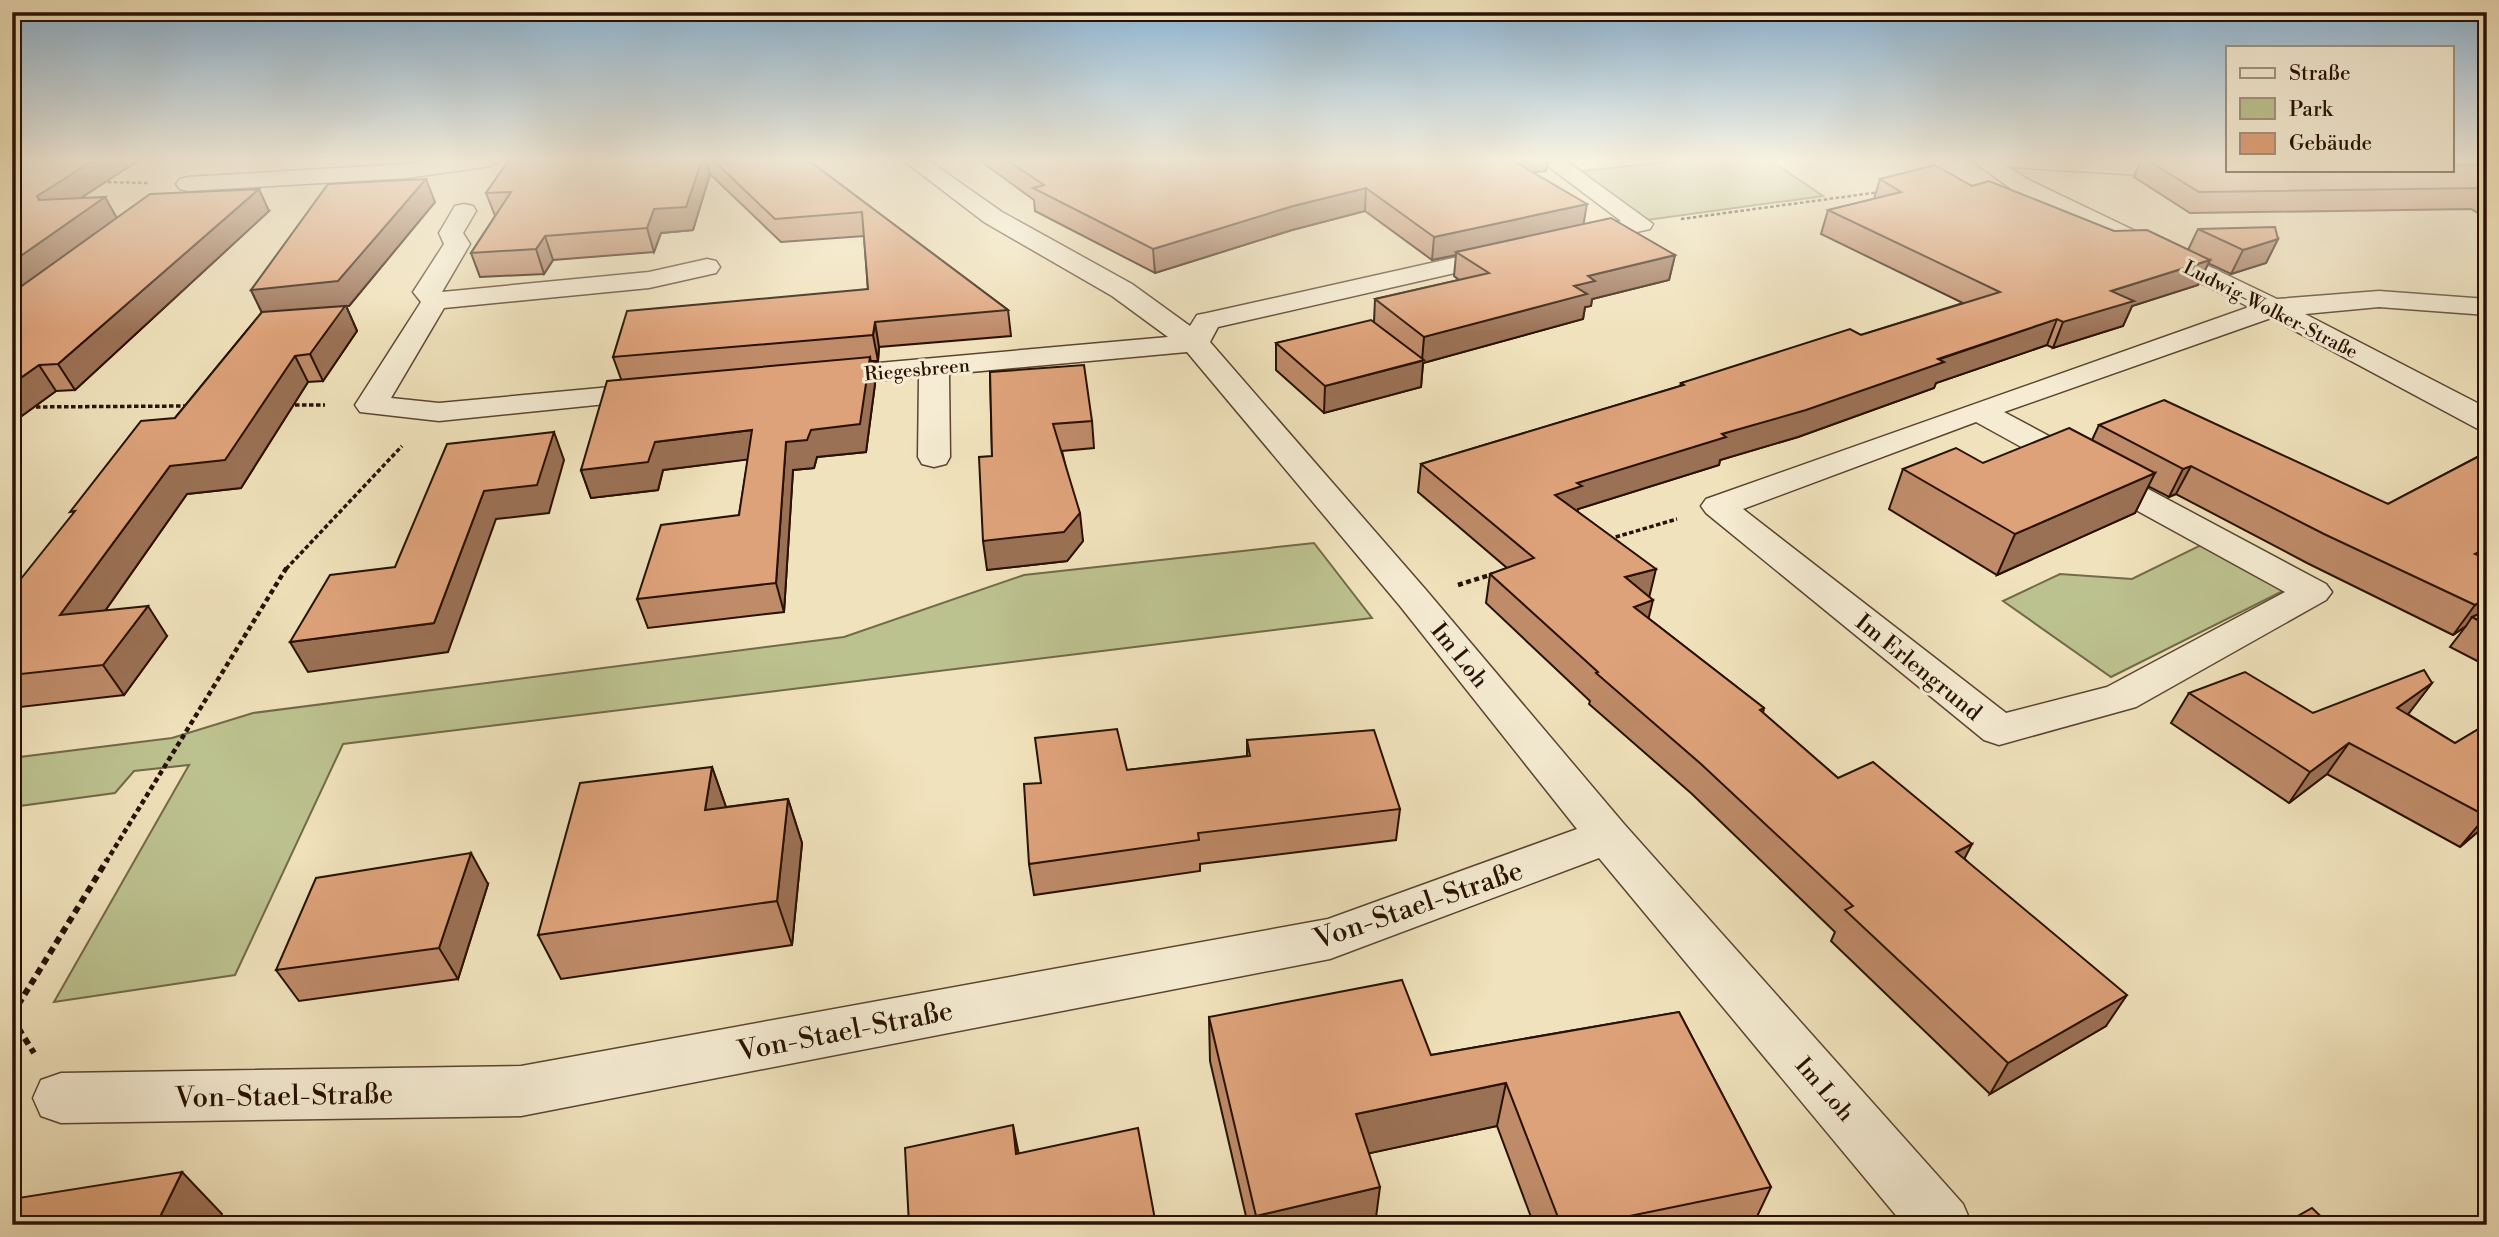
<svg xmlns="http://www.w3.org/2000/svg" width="2499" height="1237" viewBox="0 0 2499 1237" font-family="'Libre Bodoni',serif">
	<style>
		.green { fill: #bcc28f; stroke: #726a48; stroke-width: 2 }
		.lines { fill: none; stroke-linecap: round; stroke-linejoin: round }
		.minor-casing { stroke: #5a4530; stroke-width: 3 }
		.path-far3 { stroke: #281101; stroke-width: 2.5; stroke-dasharray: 3.5 2.5; stroke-linecap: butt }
		.path-far2 { stroke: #281101; stroke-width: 3.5; stroke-dasharray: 4.5 2.5; stroke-linecap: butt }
		.path-far1 { stroke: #281101; stroke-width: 4.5; stroke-dasharray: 5 3.5; stroke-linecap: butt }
		.path { stroke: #281101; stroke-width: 6; stroke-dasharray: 7 5; stroke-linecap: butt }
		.minor { fill: #f5ecd3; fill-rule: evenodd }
		.wall { fill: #bf8b69; stroke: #281101; stroke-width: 2 }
		.shaded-wall { fill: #9b7155; stroke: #281101; stroke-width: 2 }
		.building { fill: #dea27a; stroke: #281101; stroke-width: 2 }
		.labels { text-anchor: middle; stroke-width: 6; stroke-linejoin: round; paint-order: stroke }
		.far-street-label { font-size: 19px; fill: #281101; stroke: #f5ecd3 }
		.street-label { font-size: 23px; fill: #281101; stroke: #f5ecd3 }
		.near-street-label { font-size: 28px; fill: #281101; stroke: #f5ecd3 }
	</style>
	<rect width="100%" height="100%" fill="#f0e2bc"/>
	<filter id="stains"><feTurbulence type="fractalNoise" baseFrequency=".00286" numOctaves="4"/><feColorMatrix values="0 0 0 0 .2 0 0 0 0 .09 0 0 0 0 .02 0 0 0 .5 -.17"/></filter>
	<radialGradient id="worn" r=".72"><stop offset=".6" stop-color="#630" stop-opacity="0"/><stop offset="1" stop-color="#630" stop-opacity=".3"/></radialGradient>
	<!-- green -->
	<g class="green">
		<path d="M1687 160H1770L1823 196 1647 220 1581 171Z"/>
		<path d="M1314 543 1372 618 343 744 235 975 54 1002 189 765 134 771 115 793 12 807V758L172 738 253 713 844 637 1024 575Z"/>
		<path d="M2203 544 2287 589 2111 677 2003 601 2060 574 2132 579Z"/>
	</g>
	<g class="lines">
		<!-- minor casing -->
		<g class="minor-casing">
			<g id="minor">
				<path d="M439 160H495L492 165 484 167 407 178 188 191 180 189 176 184 180 179 188 177 407 164Z"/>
				<path d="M903 160H928L1002 212 1132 284 1190 326 1197 315 1207 313 1507 246 1516 249 1520 254 1516 259 1218 327 1210 342 1426 590 1624 824 1963 1204 1972 1225H1904L1599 858 1330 959 521 1116 61 1123 41 1116 33 1098 41 1080 61 1073 521 1066 1328 919 1577 829 1400 606 1187 352 949 374 950 457 946 464 934 467 922 464 918 457 919 377 822 386 811 383 807 377 811 371 822 368 1168 337 1112 296 984 222Z"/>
				<path d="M1540 160H1565L1653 224 1650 229 1641 231 1576 247 1567 244 1563 239 1567 234 1621 221Z"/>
				<path d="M1971 160H1997L2029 180 2277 299 2379 291 2487 299V315L2379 307 2305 314 2487 408V430L2476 428 2271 318 2004 412 2326 584 2332 592 2326 600 2136 707 1999 745 1984 740 1706 513 1701 506 1706 499 2249 307 2013 190ZM1976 422 2285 592 2107 687 2006 713 1743 509Z"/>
				<path d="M2002 160H2115L2189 164 2197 166 2200 171 2197 176 2189 178 2013 167 2005 165Z"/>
				<path d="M464 204 473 206 476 211 463 233 470 244 442 292 649 272 707 259 716 261 720 267 716 273 649 288 444 308 391 398 439 403 654 383 665 386 669 392 665 398 439 421 360 412 355 405 421 302 413 292 444 244 439 233 455 206Z"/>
			</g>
		</g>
		<!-- path-far3 -->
		<g class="path-far3">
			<path d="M102 182 149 183"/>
			<path d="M1681 219 1880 192"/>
		</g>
		<!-- path-far2 -->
		<g class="path-far2">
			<path d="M288 405H325"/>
			<path d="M29 407 188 406"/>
			<path d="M1609 539 1677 519"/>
			<path d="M286 569 402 446"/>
		</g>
		<!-- path-far1 -->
		<g class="path-far1">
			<path d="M1458 585 1493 574"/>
			<path d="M106 862 287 567"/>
		</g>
		<!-- path -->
		<g class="path">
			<path d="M12 1015 107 860"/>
			<path d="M12 1018 34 1053"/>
		</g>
		<!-- minor -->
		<use href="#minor" class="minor"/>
	</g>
	<!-- wall -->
	<g class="wall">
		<path d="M12 160H139L81 198 117 218 269 211 75 390 56 391 12 423Z"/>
		<path d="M509 160H808L1008 310 1011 336 879 347 878 361H870L875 384 866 452 817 457 814 468 793 470 784 612 648 628 637 599 739 515 748 459 663 470 658 490 591 498 581 470 621 379 613 357 868 289 864 236 781 242 710 174 693 230 661 233 654 252 553 260 544 274 480 277 471 253 495 216 486 193Z"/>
		<path d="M979 160H1548L1546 171 1533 172 1583 224 1675 255 1669 280 1592 299 1591 306 1585 307 1583 319 1423 363 1421 387 1324 413 1276 370V343L1374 322 1375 299 1459 280 1454 276 1456 255 1432 260 1365 211 1292 230 1155 273 1035 211 1034 200Z"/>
		<path d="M2141 160H2228V170H2452V160H2487V213H2478L2471 209 2190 213 2134 177Z"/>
		<path d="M1880 179 1972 186 2114 231 2188 250 2198 229 2278 239 2266 263 2231 274 2208 263 2198 285 2132 306 2123 326 2053 348 2047 345 1936 383 1934 388 1798 437 1720 460 1719 465 1578 509 1577 511 1649 597 1648 618 1764 708 1763 713 1838 778 1965 859 2106 1026 1990 1094 1831 941 1835 932 1692 794 1589 704 1590 701 1486 603 1490 574 1507 568 1418 492 1421 464 1680 386 1681 383 1861 335 1963 303 1821 234 1828 210 1874 199Z"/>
		<path d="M435 202 349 306H346L357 331 323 381 308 382 241 488 187 494 105 611 167 636 124 695 12 708V590L175 418 262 312 251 290Z"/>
		<path d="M990 372 1092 421 1094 448 1062 451 1083 541 1067 561 987 570 992 456Z"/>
		<path d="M2099 425 2388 504 2487 452V666L2450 647 2466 626 2453 635 2307 563 2176 494 2169 497 2148 486 2135 513 1997 575 1889 509 1903 469 1983 463 2092 440Z"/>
		<path d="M2432 683 2408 714 2455 743 2487 724V824L2460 847 2327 774 2289 803 2171 723 2189 693 2313 713Z"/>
		<path d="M1247 740 1400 809 1396 840 1200 864V871L1034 895 1029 864 1041 783 1127 770 1247 756Z"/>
		<path d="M712 767 726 807 788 799 802 843 792 945 561 979 538 935Z"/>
		<path d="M488 884 458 979 299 1001 276 970Z"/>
		<path d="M1679 1012 1771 1187 1753 1225H1534L1497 1126 1369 1153 1375 1225H1248L1210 1061 1209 1017 1431 1055Z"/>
	</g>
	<!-- shaded-wall -->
	<g class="shaded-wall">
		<path d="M94 160H139L50 218 37 196Z"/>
		<path d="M702 160H706L710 174 693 230 661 233 654 252 647 228 654 209Z"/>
		<path d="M1501 160H1548L1546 171 1499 175Z"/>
		<path d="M426 179 435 202 349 306H346L357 331 323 381 310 354 263 315 251 290Z"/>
		<path d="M1366 188 1365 211 1292 230 1155 273 1153 249 1293 206Z"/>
		<path d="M259 189 269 211 75 390 58 364Z"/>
		<path d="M105 197 118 220 12 297V262Z"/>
		<path d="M1587 204 1583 227 1456 252V255L1432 260 1434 237Z"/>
		<path d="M545 236 553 260 544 274 536 249Z"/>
		<path d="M2278 239 2266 263 2231 274 2243 250Z"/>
		<path d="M1675 255 1669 280 1592 299 1591 306 1585 307 1583 319 1423 363 1421 387 1324 413 1325 386 1422 361 1424 337 1574 286 1588 276Z"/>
		<path d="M2210 260 2198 285 2132 306 2123 326 2053 348 2063 322 2111 291Z"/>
		<path d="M2057 319 2047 345 1936 383 1934 388 1798 437 1720 460 1719 465 1578 509 1577 515 1555 495 1577 483Z"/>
		<path d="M875 322 879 347 878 361 873 335Z"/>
		<path d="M295 356 308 382 241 488 187 494 81 645 60 615 170 466Z"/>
		<path d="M870 357 875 384 866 452 817 457 814 468 793 470 784 612 776 583 786 442 811 430Z"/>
		<path d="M39 365 56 391 12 423V384Z"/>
		<path d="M752 430 760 458 663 470 658 490 591 498 581 470 655 442Z"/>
		<path d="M554 432 564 460 549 513 496 519 448 652 308 672 290 642 434 623 484 491Z"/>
		<path d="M2191 466 2176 494 2169 497 2183 469Z"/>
		<path d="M2155 473 2135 513 1997 575 2015 534Z"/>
		<path d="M1080 513 1083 541 1067 561 987 570 983 541Z"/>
		<path d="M2487 548V565L2475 554Z"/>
		<path d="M1656 569 1649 598 1625 577Z"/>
		<path d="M2487 597V611L2472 617 2466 626 2453 635 2475 605Z"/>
		<path d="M1653 600 1646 629 1634 607Z"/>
		<path d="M148 606 167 636 124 695 103 665Z"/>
		<path d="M2432 683 2409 713 2375 738 2397 708Z"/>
		<path d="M2349 743 2327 774 2289 803 2310 772Z"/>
		<path d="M712 767 727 810H705Z"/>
		<path d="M788 799 802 843 792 945 777 901Z"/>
		<path d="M2487 815V824L2460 847Z"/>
		<path d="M1972 844 1956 875V852Z"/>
		<path d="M471 853 488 884 458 979 439 948Z"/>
		<path d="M2127 995 2106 1026 1990 1094 2008 1063Z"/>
		<path d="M1506 1083 1497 1126 1352 1157 1356 1114Z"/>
		<path d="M1013 1125 1019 1155 1016 1154Z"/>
		<path d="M182 1172 222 1214 217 1225H156Z"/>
		<path d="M1380 1187 1375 1225H1256V1216Z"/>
	</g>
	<!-- building -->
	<g class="building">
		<path d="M12 160H94L37 196 39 200 105 197 12 262Z"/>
		<path d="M509 160H702L686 207 654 209 647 228 545 236 536 249 471 253 511 192 486 193Z"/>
		<path d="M713 160H808L1008 310 875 322 873 335 613 357 627 311 868 289 862 212 775 219Z"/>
		<path d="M1007 160H1512L1587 204 1434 237 1366 188 1293 206 1153 249 1033 188 1044 185Z"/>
		<path d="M2147 160H2187L2228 162V170H2452V165H2487V190L2483 188 2199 192Z"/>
		<path d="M1935 165 1972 186 1989 181 2114 231 2147 230 2210 260 2111 291 2134 301 2063 322 2057 319 1938 359 1944 362 1806 410 1722 434 1726 437 1577 483 1582 486 1555 495 1656 569 1625 577 1653 600 1634 607 1764 708 1760 710 1838 778 1873 762 1972 844 1956 852 2127 995 2008 1063 1845 910 1853 906 1701 764 1596 673 1598 672 1490 574 1534 558 1421 464 1684 385 1681 383 1850 329 1861 335 2000 292 1828 210 1901 192 1880 179Z"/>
		<path d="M426 179 338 281 251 290 328 184Z"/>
		<path d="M259 189 58 364 39 365 12 384V293L150 194Z"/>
		<path d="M1611 218 1675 255 1588 276 1595 281 1574 286 1587 294 1424 337 1375 299 1489 273 1456 252Z"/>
		<path d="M2275 227 2278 239 2243 250 2198 229Z"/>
		<path d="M345 306 310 354 295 356 225 460 170 466 60 615 148 606 103 665 12 675V590L75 511 70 512 141 421 175 418 262 312Z"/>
		<path d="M1371 320 1424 360 1325 386 1276 343Z"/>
		<path d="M870 357 860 424 811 430 807 440 786 442 776 583 637 599 661 525 739 515 752 430 655 442 648 462 581 470 607 381Z"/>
		<path d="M1084 365 1092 421 1053 424 1080 513 1064 532 983 541 979 457 992 456 990 372Z"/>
		<path d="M2164 400 2388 504 2487 452V548L2475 554 2487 559V597L2475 605 2324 534 2191 466 2183 469 2099 425Z"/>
		<path d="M2069 428 2155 473 2015 534 1903 469 1956 448 1983 463Z"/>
		<path d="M554 432 537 485 484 491 434 623 290 642 330 575 395 567 447 444Z"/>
		<path d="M2487 610V625L2472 617Z"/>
		<path d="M2424 670 2432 683 2397 708 2455 743 2487 724V815L2486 816 2349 743 2310 772 2189 693 2245 672 2313 713Z"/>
		<path d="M1117 729 1127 770 1250 756 1247 740 1374 730 1400 809 1198 833 1199 840 1029 864 1024 784 1041 783 1035 738Z"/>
		<path d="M712 767 705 810 788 799 777 901 538 935 580 783Z"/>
		<path d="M471 853 439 948 276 970 316 878Z"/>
		<path d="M1402 980 1431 1055 1679 1012 1771 1187 1586 1225H1561L1506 1083 1356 1114 1380 1187 1256 1216 1209 1017Z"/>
		<path d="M1013 1125 1016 1154 1138 1128 1156 1225H909L905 1148Z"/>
		<path d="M182 1172 156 1225H12V1199Z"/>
		<path d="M2312 1208 2330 1225H2282Z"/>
	</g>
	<!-- sky -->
	<linearGradient id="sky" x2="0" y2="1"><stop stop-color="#8bb6d7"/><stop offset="0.48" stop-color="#f8f2e1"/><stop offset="1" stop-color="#f8f2e1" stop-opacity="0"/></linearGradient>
	<rect width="2499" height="333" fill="url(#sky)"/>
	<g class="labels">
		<!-- far-street labels -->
		<g class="far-street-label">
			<text transform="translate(2271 309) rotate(27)" y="7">Ludwig-Wolker-Straße</text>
			<text transform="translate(917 369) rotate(-5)" y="7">Riegesbreen</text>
		</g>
		<!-- street labels -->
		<g class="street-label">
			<text transform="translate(1460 655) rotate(51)" y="8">Im Loh</text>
			<text transform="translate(1919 667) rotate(39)" y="8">Im Erlengrund</text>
			<text transform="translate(1825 1089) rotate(49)" y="8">Im Loh</text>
		</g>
		<!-- near-street labels -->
		<g class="near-street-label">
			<text transform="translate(1418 904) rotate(-19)" y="10">Von-Stael-Straße</text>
			<text transform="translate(845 1030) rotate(-11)" y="10">Von-Stael-Straße</text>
			<text transform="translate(284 1095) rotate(-1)" y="10">Von-Stael-Straße</text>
		</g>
	</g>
	<!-- margin -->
	<rect width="2499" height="1237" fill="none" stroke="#f0e2bc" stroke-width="42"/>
	<rect x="14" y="14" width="2471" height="1209" fill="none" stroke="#281101" stroke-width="3.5"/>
	<rect x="21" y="21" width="2457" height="1195" fill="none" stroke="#281101" stroke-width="2"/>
	<!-- legend -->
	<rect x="2226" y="46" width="228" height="126" fill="#f5ecd3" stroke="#a3947f" stroke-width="2"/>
	<rect x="2240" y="68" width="35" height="10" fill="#f5ecd3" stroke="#a3947f" stroke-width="2"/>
	<text x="2289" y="80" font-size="21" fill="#281101">Straße</text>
	<rect x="2240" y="98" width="35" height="21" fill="#bcc28f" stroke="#a3947f" stroke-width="2"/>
	<text x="2289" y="116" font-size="21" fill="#281101">Park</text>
	<rect x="2240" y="133" width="35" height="21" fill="#dea27a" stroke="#a3947f" stroke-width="2"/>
	<text x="2289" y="150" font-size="21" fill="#281101">Gebäude</text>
	<rect width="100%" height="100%" filter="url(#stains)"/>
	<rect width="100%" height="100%" fill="url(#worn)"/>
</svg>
